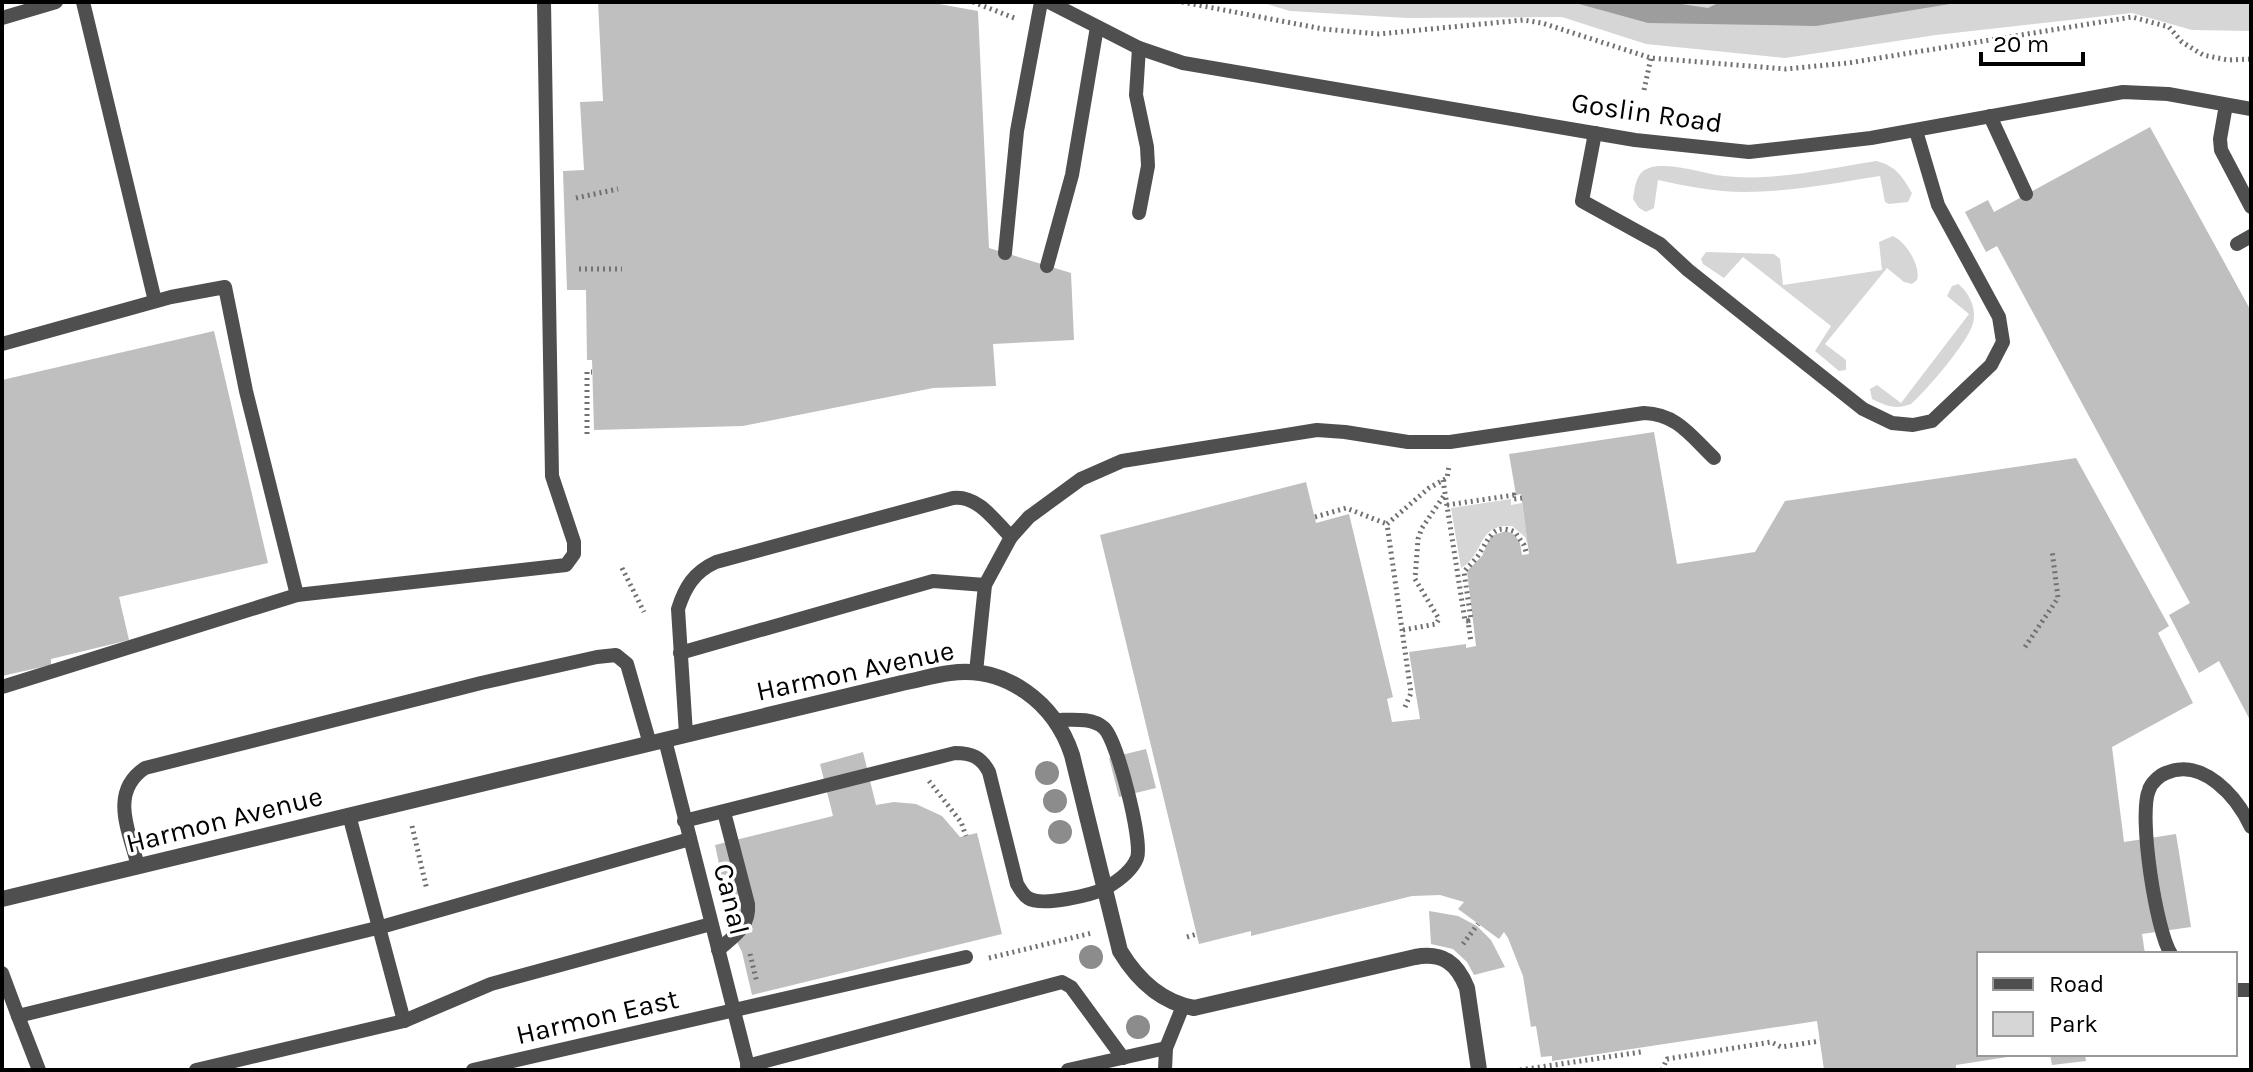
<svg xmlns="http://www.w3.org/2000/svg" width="2253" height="1072" viewBox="0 0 2253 1072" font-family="Karla,sans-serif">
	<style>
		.green { fill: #d6d6d6 }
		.water { fill: #9d9d9d }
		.building { fill: #bfbfbf }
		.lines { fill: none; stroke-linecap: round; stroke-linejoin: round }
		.path { stroke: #717171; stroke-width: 5; stroke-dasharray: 2 4; stroke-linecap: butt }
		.service { stroke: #4f4f4f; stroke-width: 14 }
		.minor { stroke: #4f4f4f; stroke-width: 16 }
		.tree { fill: #8c8c8c }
		.labels { text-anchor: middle; stroke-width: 7; stroke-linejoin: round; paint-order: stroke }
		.street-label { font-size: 28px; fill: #000; stroke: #fff }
	</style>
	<rect width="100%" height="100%" fill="#fff"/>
	<!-- green -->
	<g class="green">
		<path d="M1260 2H2251V31L2192 30 2132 13 1936 35 1785 58 1646 44 1562 17 1407 18 1290 11Z"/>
		<path d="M1876 161C1896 166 1902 176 1912 193L1908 202 1889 204 1885 202 1880 176C1835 183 1790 192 1744 192 1715 192 1686 186 1658 180L1654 208 1646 212 1639 208 1633 199C1635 187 1636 172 1649 168 1665 162 1700 172 1716 175 1769 183 1824 169 1876 161Z"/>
		<path d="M1893 236C1906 242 1921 266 1917 280L1912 284 1904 282 1887 268 1825 344 1846 360V370L1839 371 1815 351 1831 326 1743 257 1724 278 1703 264 1701 259 1706 252 1774 254 1780 259 1783 285 1882 270 1879 242Z"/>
		<path d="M1958 284C1969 292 1977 309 1973 323 1969 341 1926 391 1911 404 1895 410 1887 406 1872 399L1870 389 1877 385 1901 403 1969 314 1947 296 1952 286Z"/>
		<path d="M1511 499V505L1522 503 1528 545 1525 537 1512 526C1476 524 1486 553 1461 568L1451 508Z"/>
	</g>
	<!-- water -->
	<path class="water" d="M1572 2H1668L1708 8 1720 2H1962L1816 26 1648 23Z"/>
	<!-- building -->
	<g class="building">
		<path d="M598 2H928L978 11 989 248 1071 273 1074 340 993 344 996 386 933 388 743 426 594 430 592 360H587L586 290H567L563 171 584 170 580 102 603 101Z"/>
		<path d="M2150 127 2251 311V722L2219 661 2199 673 2169 615 2190 603 1997 246 1986 252 1965 212 1988 200 1994 212Z"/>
		<path d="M214 331 268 563 119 597 129 640 51 659V665L2 676V380Z"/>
		<path d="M1654 432 1677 564 1755 552 1785 501 2076 458 2169 626 2158 633 2193 703 2112 747 2124 842 2176 834 2191 927 2142 934 2145 954H1979V1054L2014 1056 1956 1065V1070H1824L1817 1021 1552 1061V1056L1541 1057 1536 1026 1531 1027 1523 976 1508 938 1504 932 1499 939 1458 909 1464 902 1440 895 1412 896 1251 936V931L1199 944 1100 535 1306 482 1316 523 1349 514 1393 697 1387 699 1392 722 1420 719 1409 652 1466 644V648L1476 646 1467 571 1482 556 1491 536 1506 531 1515 535 1520 543 1522 555 1529 554 1521 494 1516 495 1509 454Z"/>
		<path d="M1146 749 1156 788 1119 797 1109 758Z"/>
		<path d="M863 752 876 805 894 802 916 804 942 816 960 837 977 833 1002 934 752 995 742 952 734 936 715 845 833 816 820 764Z"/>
		<path d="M1429 911 1458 916 1477 926 1491 940 1505 967 1474 975 1467 962 1453 949 1431 944Z"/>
		<path d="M2050 1054H2085L2086 1061 2052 1065Z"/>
	</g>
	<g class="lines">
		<!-- path -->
		<g class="path">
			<path d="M973 2 1017 19"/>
			<path d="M1182 2 1323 29 1379 34 1523 20 1542 23 1651 58 1786 69 1848 63 2132 17 2169 27 2182 42 2203 55 2228 60 2251 59"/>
			<path d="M1644 90 1651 58"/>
			<path d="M576 198 618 189"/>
			<path d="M579 269H622"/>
			<path d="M587 434V372H592"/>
			<path d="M1443 480 1465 621H1468L1471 642"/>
			<path d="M1447 505 1514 495V499L1522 498"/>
			<path d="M1315 517 1346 508 1387 524"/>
			<path d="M622 568 644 612"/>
			<path d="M1468 621 1471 620 1464 572C1469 565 1477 559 1481 551 1490 536 1495 523 1515 532L1524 545 1527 555"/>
			<path d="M1403 630 1436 624 1439 619 1415 579 1416 566 1418 539 1422 528 1445 494"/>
			<path d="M2025 647 2058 598 2052 550"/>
			<path d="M1405 707 1411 693 1387 524 1429 488 1447 478 1449 466"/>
			<path d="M929 781 961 822 966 836"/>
			<path d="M412 826 427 890"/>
			<path d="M1187 937 1197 934"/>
			<path d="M1463 944 1478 924"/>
			<path d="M750 954 757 983"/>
			<path d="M989 958 1092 933"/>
			<path d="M1520 1070 1641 1052"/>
			<path d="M1662 1070 1667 1059 1771 1042 1781 1047 1820 1041"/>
		</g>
		<!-- service -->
		<g class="service">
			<path d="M83 2 155 301"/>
			<path d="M1049 2 1139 48 1183 63 1635 140 1749 152 1871 138 2123 92 2168 94 2251 109"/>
			<path d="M2 18 56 2"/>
			<path d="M2226 105 2220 139 2221 150 2251 207"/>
			<path d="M1990 116 2026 194"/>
			<path d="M1595 133 1582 201 1660 244 1688 270 1863 409 1892 423 1913 425 1932 421 1991 365 2003 342 1999 317 1938 205 1916 131"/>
			<path d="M1139 213 1148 166 1147 147 1136 95 1139 48"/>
			<path d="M2237 244 2251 236"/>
			<path d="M1005 253 1017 131 1041 2"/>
			<path d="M1047 266 1072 175 1097 27"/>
			<path d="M2 344 171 297 225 287 246 391 297 595 566 565 574 554V542L552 476 544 2"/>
			<path d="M680 653 933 581 985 585"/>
			<path d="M976 672 985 585 1011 537 1029 517 1081 479 1122 461 1317 430 1345 432 1408 442H1450L1644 413C1677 414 1691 436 1714 458"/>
			<path d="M2 687 297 595"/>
			<path d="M686 734 678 609C685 587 694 572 716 562L953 498C978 495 995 521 1011 537"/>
			<path d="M665 740 749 1070"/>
			<path d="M684 821 955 753C972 753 981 757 989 772L1017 884C1020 889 1023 895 1028 898 1042 907 1092 895 1106 888 1118 881 1132 871 1137 858 1143 841 1117 740 1104 728 1092 717 1070 720 1056 720"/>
			<path d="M138 866C129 831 109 792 145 768L481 683 597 657 616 655 627 664 650 744"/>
			<path d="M718 950C734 936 750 927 748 904L724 812"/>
			<path d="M2171 954C2156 931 2138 815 2149 790 2151 783 2160 775 2166 773 2203 757 2237 797 2251 827"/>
			<path d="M2 973 18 1016 381 927 690 839"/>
			<path d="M2235 990H2251"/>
			<path d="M18 1016 39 1070"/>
			<path d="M404 1021 491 984 711 924"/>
			<path d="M747 1066 1062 982 1071 987 1123 1058"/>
			<path d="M196 1070 404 1021 349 815"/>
			<path d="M473 1070 966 957"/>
			<path d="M1068 1070 1166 1048"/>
			<path d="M1165 1070 1166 1048 1183 1006"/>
		</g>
		<!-- minor -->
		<path class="minor" d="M2 899 902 683C918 680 934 675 950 673 1006 665 1055 703 1072 755L1120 951C1137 979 1160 1002 1194 1008L1415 957C1443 952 1457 963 1467 988L1479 1070"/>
	</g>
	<!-- trees -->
	<g class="tree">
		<circle cx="1047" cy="773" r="12"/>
		<circle cx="1055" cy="801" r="12"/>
		<circle cx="1060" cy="832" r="12"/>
		<circle cx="1091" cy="957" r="12"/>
		<circle cx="1138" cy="1027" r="12"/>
	</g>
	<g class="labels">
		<!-- street labels -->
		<g class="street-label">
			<text transform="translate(1647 112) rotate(8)" y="10">Goslin Road</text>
			<text transform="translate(855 670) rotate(-12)" y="10">Harmon Avenue</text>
			<text transform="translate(224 819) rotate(-14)" y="10">Harmon Avenue</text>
			<text transform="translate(732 899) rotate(76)" y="10">Canal</text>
			<text transform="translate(597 1016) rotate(-13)" y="10">Harmon East</text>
		</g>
	</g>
	<!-- border -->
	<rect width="2253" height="1072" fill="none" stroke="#000000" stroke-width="8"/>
	<!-- legend -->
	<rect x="1977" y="952" width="260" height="104" fill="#ffffff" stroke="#999999" stroke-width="2"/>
	<rect x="1993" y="978" width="40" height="12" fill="#4f4f4f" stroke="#999999" stroke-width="2"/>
	<text x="2049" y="992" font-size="24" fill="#000000">Road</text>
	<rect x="1993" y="1012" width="40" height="24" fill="#d6d6d6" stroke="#999999" stroke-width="2"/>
	<text x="2049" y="1032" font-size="24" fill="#000000">Park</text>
	<!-- scale -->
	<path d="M1981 52v12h102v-12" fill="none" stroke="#000000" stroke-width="4"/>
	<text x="1993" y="52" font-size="24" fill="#000000" stroke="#ffffff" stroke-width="6" paint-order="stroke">20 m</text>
</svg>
